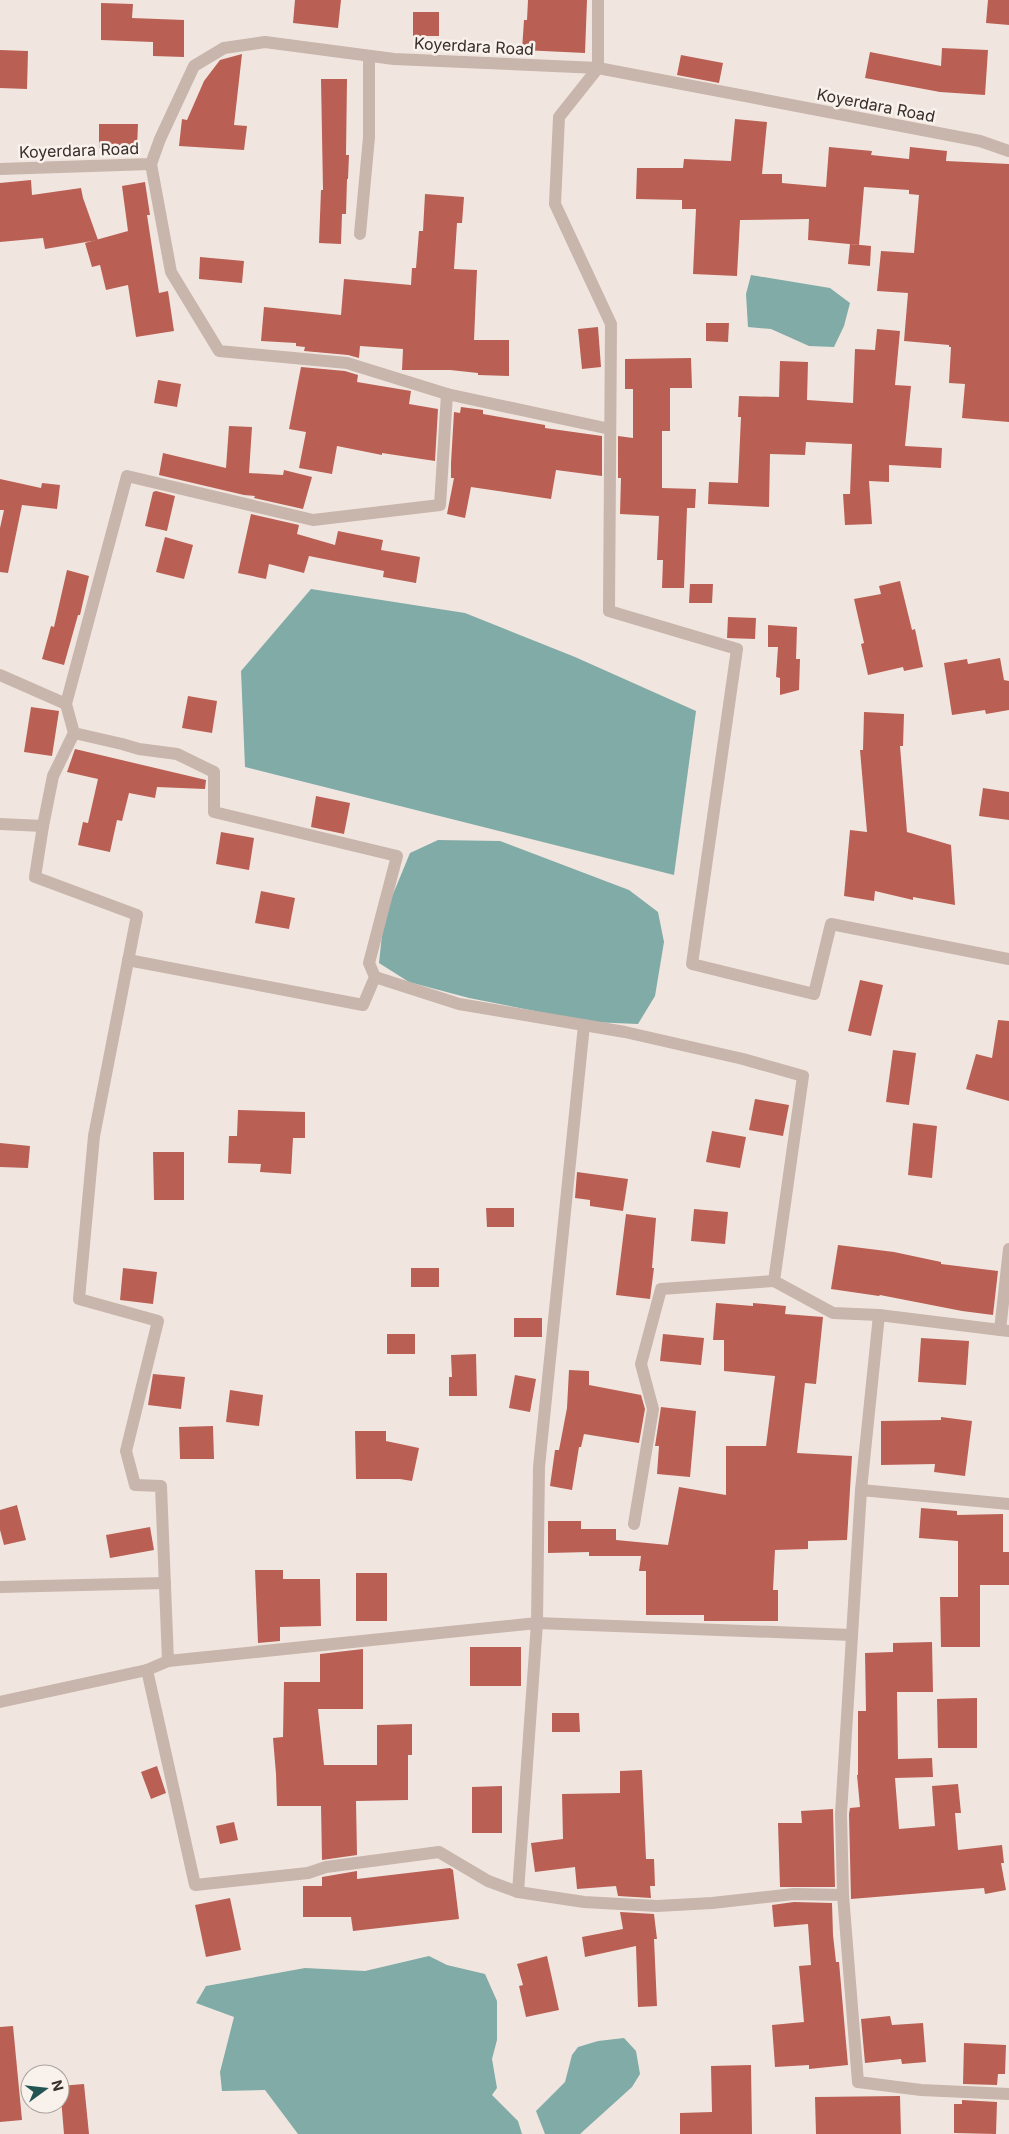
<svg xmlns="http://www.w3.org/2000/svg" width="1009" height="2134" viewBox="0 0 1009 2134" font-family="Inter,sans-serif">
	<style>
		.water { fill: #81aba7 }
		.building { fill: #ba5f54 }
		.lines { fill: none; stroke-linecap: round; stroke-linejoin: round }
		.minor { stroke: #c8b5ac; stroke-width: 12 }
		.labels { text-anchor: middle; stroke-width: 5; stroke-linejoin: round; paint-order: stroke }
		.street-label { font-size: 16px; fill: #372d2a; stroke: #f8f1ec }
	</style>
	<rect width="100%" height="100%" fill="#f1e6df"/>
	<!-- water -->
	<g class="water">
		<path d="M751 275 830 288 850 303 844 326 834 347 809 346 771 329 748 327 746 294Z"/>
		<path d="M311 589 465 613 575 657 696 711 674 875 245 767 241 671Z"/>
		<path d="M438 840 500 841 629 890 658 912 664 942 655 996 638 1024 591 1022 469 998 409 982 379 963 384 916 410 853Z"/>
		<path d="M429 1956 447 1965 485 1974 497 2001V2040L492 2059 497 2088 492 2095 518 2121 522 2134H298L265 2090 222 2091 220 2072 234 2017 196 2003 206 1986 305 1968 365 1971Z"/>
		<path d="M624 2038 636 2051 640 2074 632 2087 580 2134H545L536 2111 565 2082 572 2055 578 2047 598 2041Z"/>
	</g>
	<!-- building -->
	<g class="building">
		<path d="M295 0H341L338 28 293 23Z"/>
		<path d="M528 0H587L585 53 522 50 524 20H527Z"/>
		<path d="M988 0H1009V25L986 23Z"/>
		<path d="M101 3 133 4 132 18 184 20V57L153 56V42L101 40Z"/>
		<rect x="413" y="12" width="26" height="24"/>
		<path d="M942 48 988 50 985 95 940 92 865 78 870 52 941 66Z"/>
		<path d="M0 50 28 51 27 89 0 88Z"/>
		<path d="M242 54 234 125 247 126 244 150 179 146 182 119 187 120 204 81 220 60Z"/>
		<path d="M681 55 723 63 719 83 677 75Z"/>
		<path d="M321 79H347L346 155H349L348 179H347L346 214H342L341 244 319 243 321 190H323Z"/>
		<path d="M735 119 767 122 762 174H782V183L826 187 829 147 872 151 871 155 909 159 910 147 947 151 946 161 1009 164V422L962 418 965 384 949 383 951 347H949V345L904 341 908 293 877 291 881 251 914 253 919 195 909 194V190L864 187 859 245 808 240 809 219 740 220 737 276 693 274 696 209H682V200L636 199 637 168H683L684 159 731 161Z"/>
		<path d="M99 124H138L137 148H99Z"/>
		<path d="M31 180 32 195 81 188 83 198 98 240 45 249 43 238 0 242V183Z"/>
		<path d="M145 182 150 215H147L159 293 168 291 174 331 136 337 128 285 106 290 100 265 92 267 85 243 128 231 122 186Z"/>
		<path d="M425 194 464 197 462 223H457L454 269 477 270 474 340H509V376L478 375V373L450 370H402L403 349 360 346 359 358 348 355 304 351 305 347 296 346V343L261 341 264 307 341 315 344 279 411 285 412 268H416L419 231H423Z"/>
		<path d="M850 244 871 246 870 266 848 264Z"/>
		<path d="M200 257 244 261 242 283 199 279Z"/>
		<path d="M706 323H729L728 342 706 341Z"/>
		<path d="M598 327 601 367 582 369 578 329Z"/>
		<path d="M877 329 900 331 895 385 911 386 905 446 942 448 941 468 889 465V482L869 481 872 524 845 525 843 494H850L852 444 806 442 805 455 770 454 769 507 708 504 709 482 738 483 741 417H738L739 396 779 397 780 361 808 362 807 400 853 403 855 349 875 350Z"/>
		<path d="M691 358 692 388H670V431H662V488L696 489 695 508H687L684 588H662L663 560H657L659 516 620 514 621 478H618V436L633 438V389H625V359Z"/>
		<path d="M301 367 345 371 358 375 357 382 411 391 409 404 438 409 435 461 382 453V455L337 446 332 474 299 468 306 432 289 429Z"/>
		<path d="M158 380 181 384 177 407 154 403Z"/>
		<path d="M461 407 483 410V414L545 425V428L602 436V476L556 470 551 499 471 487 465 518 447 514 454 478H451V463L454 412 460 413Z"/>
		<path d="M229 426 252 427 249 473 283 475 284 470 312 477 303 509 254 498 255 496 244 495 159 475 163 453 226 468Z"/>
		<path d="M0 479 41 488 42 483 60 485 57 509 22 505 8 573 0 572V528L4 510H0Z"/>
		<path d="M156 491 175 496 167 531 145 526 153 492Z"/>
		<path d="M251 514 299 525 297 534 335 545 338 531 383 540 381 550 420 557 416 583 383 577 384 571 309 556 304 573 269 564 266 579 238 573Z"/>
		<path d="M165 537 193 545 184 579 156 572Z"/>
		<path d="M67 570 89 576 80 615H78L64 665 42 659 51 626 54 627Z"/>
		<path d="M900 581 912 630 915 629 923 667 904 671 903 667 868 675 861 644 864 643 854 599 881 594 879 586Z"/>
		<path d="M690 584H713L712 603H689Z"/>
		<path d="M728 617 756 618 755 639 727 638Z"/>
		<path d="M768 625 797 627 796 659H800L799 690 780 695V678L776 677 778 647H768Z"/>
		<path d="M1000 658 1004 680 1009 681V710L986 714 985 710 952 715 944 663 967 659 968 664Z"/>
		<path d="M188 696 217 701 212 733 182 728Z"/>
		<path d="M31 707 59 711 52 756 24 752Z"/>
		<path d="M864 712 904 714 903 746H900L907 832 951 845 955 905 913 897V900L875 891 874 901 844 896 850 830 867 832 860 750H863Z"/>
		<path d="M75 749 206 780 205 789 157 787 155 798 129 793 122 821 117 820 110 852 78 845 83 822 88 823 98 779 67 772Z"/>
		<path d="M983 788 1009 792V820L979 816Z"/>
		<path d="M316 796 350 803 344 834 311 827Z"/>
		<path d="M221 832 254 838 249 870 216 864Z"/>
		<path d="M261 891 295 898 289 929 255 923Z"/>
		<path d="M860 980 883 985 871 1036 848 1031Z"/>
		<path d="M998 1020 1009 1021V1101L966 1089 976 1054 992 1058Z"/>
		<path d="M893 1050 916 1053 909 1105 886 1102Z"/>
		<path d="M755 1099 789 1105 783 1136 749 1130Z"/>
		<path d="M238 1110 305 1112V1138H293L291 1174 260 1172 261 1164 228 1163 229 1136H237Z"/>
		<path d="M913 1123 937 1126 932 1178 908 1175Z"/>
		<path d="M712 1131 746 1137 740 1168 706 1162Z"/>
		<path d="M0 1143 30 1146 28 1168 0 1167Z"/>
		<path d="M153 1152H184V1200H154Z"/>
		<path d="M577 1172 628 1179 623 1211 590 1206V1200L575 1198Z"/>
		<path d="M486 1208H514V1227H487Z"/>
		<path d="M694 1209 728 1212 725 1244 691 1241Z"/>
		<path d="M626 1214 656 1218 652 1268H654L650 1299 616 1295Z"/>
		<path d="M838 1245 894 1252 941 1262V1264L998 1271 993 1315 962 1311 880 1295 879 1296 831 1289Z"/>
		<path d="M123 1268 157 1272 153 1304 120 1300Z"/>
		<rect x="411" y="1268" width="28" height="19"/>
		<path d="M716 1303 753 1306V1303L786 1306 785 1314 823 1317 816 1384 805 1383 797 1453 852 1456 847 1540 808 1541V1549L775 1550 773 1590H778V1621H704V1615H646V1571H639L641 1556H589V1552L548 1553V1521H581V1529H616V1540L668 1545 679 1487 726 1495V1446H766L775 1376 724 1371V1340H713Z"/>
		<rect x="514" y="1318" width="28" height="19"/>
		<rect x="387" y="1334" width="28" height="20"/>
		<path d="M663 1334 704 1338 701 1365 660 1361Z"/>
		<path d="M921 1338 969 1341 966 1385 918 1382Z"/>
		<path d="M476 1354 477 1396H449V1377H452L451 1355Z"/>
		<path d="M569 1370 589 1371V1385L641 1395 645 1409 639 1443 584 1434 581 1447H579L572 1490 550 1486 555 1450H559L567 1408Z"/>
		<path d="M153 1374 185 1377 181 1409 148 1405Z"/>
		<path d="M515 1375 536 1379 530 1412 509 1408Z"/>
		<path d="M230 1390 263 1395 259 1426 226 1422Z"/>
		<path d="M661 1407 696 1411 690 1477 657 1474 659 1446H655Z"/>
		<path d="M941 1417 972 1421 965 1476 934 1472 935 1464 881 1465V1421L941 1420Z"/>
		<path d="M213 1426 214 1459H180L179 1427Z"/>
		<path d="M355 1431H386V1441L419 1448 412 1481 400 1479H356Z"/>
		<path d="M17 1505 26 1540 4 1545 0 1530V1510Z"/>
		<path d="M921 1508 957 1511V1515L1003 1514V1552H1009V1585H980V1647H941L940 1597H958V1541L919 1538Z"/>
		<path d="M150 1527 154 1550 110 1558 106 1535Z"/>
		<path d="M255 1570H283V1579H320L321 1626 280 1627V1641L258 1643Z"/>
		<rect x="356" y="1573" width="31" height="48"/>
		<path d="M932 1642 933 1692H897L898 1759 932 1758 933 1777 895 1778 899 1829 935 1826 932 1786 958 1784 961 1813H955L958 1850 1002 1845 1004 1863H1001L1006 1890 985 1894 984 1888 851 1899 849 1814 850 1808 860 1807 857 1775H858V1711H866L865 1653 893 1652V1643Z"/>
		<rect x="470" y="1647" width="51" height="39"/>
		<path d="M363 1649V1709H318L324 1765H377V1725L412 1724V1755H408V1800L356 1801 357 1855 322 1860 321 1806H277L276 1774 273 1738 283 1737 284 1682H320V1654Z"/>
		<path d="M977 1698V1748H938L937 1699Z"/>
		<path d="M552 1713H579L580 1732H552Z"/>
		<path d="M157 1766 166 1793 151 1799 141 1772Z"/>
		<path d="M642 1770 646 1859H654L655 1886H650L651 1898 618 1896 616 1886 577 1889 575 1867 535 1872 531 1843 563 1839 562 1794 620 1793V1771Z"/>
		<path d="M502 1786V1833H472V1787Z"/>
		<path d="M833 1809 835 1887H780L778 1823H802L801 1811Z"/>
		<path d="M234 1822 238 1840 220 1844 216 1826Z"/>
		<path d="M450 1868 453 1870 459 1919 353 1931 351 1917H303V1886H322V1877L357 1871V1879Z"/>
		<path d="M230 1898 241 1950 206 1957 195 1905Z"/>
		<path d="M794 1902 832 1903 833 1935 836 1962H839L848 2065 809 2069V2065L775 2067 772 2025 804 2022 799 1966 811 1965 808 1924 774 1927 772 1905Z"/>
		<path d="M620 1912 654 1914 657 1939H654L657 2006 638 2007 636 1946 585 1957 582 1937 623 1929Z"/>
		<path d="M547 1956 559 2010 526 2017 519 1986 523 1985 517 1964Z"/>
		<path d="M890 2016 892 2025 923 2023 926 2062 902 2064 901 2059 865 2063 861 2019Z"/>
		<path d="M13 2026 22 2120 0 2122V2027Z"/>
		<path d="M964 2043 1006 2045 1005 2074H998L997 2085 963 2084Z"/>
		<path d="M751 2065 752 2134H680V2113L712 2112 711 2066Z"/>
		<path d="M84 2084 89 2134H64L60 2086Z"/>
		<path d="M900 2096 901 2134H816L815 2097Z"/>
		<path d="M962 2100 997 2102 996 2134 954 2133V2104H962Z"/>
	</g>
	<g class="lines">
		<!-- minor -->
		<g class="minor">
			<path d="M598 0V68L559 117 555 204 611 324 609 611 737 649 692 964 814 994 831 924 1009 959"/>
			<path d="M151 164 171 272 219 351 347 363 447 394 610 429"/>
			<path d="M0 169 151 164 160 139 194 66 224 48 265 42 394 59 598 68 980 141 1009 151"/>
			<path d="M360 234 369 137V56"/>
			<path d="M0 675 66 704"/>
			<path d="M0 824 43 826 53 776 74 733"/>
			<path d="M43 826 35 877 137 915 94 1136 79 1299 158 1321 126 1451 135 1485 161 1486 168 1661 147 1670 195 1885 308 1873 326 1867 439 1852 488 1881 518 1892 584 1902 657 1906 712 1903 794 1894 843 1895"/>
			<path d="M128 960 363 1005 375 977 369 963 397 856 214 812V772L177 754 139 749 122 744 74 733 66 704 127 476 313 520 440 505 447 394"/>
			<path d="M375 977 459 1004 625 1032 743 1059 803 1076 774 1281 833 1313 879 1315 861 1490"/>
			<path d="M1009 1249 1000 1330 1009 1331"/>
			<path d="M879 1315 1000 1330"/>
			<path d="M1009 1504 861 1490 841 1814 843 1895 858 2082 921 2090 1009 2094"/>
			<path d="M634 1524 653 1409 641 1364 661 1289 774 1281"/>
			<path d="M0 1587 165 1583"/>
			<path d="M168 1661 537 1623 539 1467 584 1025"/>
			<path d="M0 1702 147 1670"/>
			<path d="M518 1892 537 1623 852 1635"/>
		</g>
	</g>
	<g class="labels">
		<!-- street labels -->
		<g class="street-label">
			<text transform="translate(474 46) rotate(3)" y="6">Koyerdara Road</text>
			<text transform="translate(876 105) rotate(11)" y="6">Koyerdara Road</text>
			<text transform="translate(79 150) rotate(-2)" y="6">Koyerdara Road</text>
		</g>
	</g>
	<!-- north arrow -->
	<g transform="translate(45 2089) rotate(75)"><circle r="24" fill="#f8f1ec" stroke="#aba39e"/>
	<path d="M0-4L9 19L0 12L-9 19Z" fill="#245451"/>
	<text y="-8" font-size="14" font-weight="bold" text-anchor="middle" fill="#372d2a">N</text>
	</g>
</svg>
